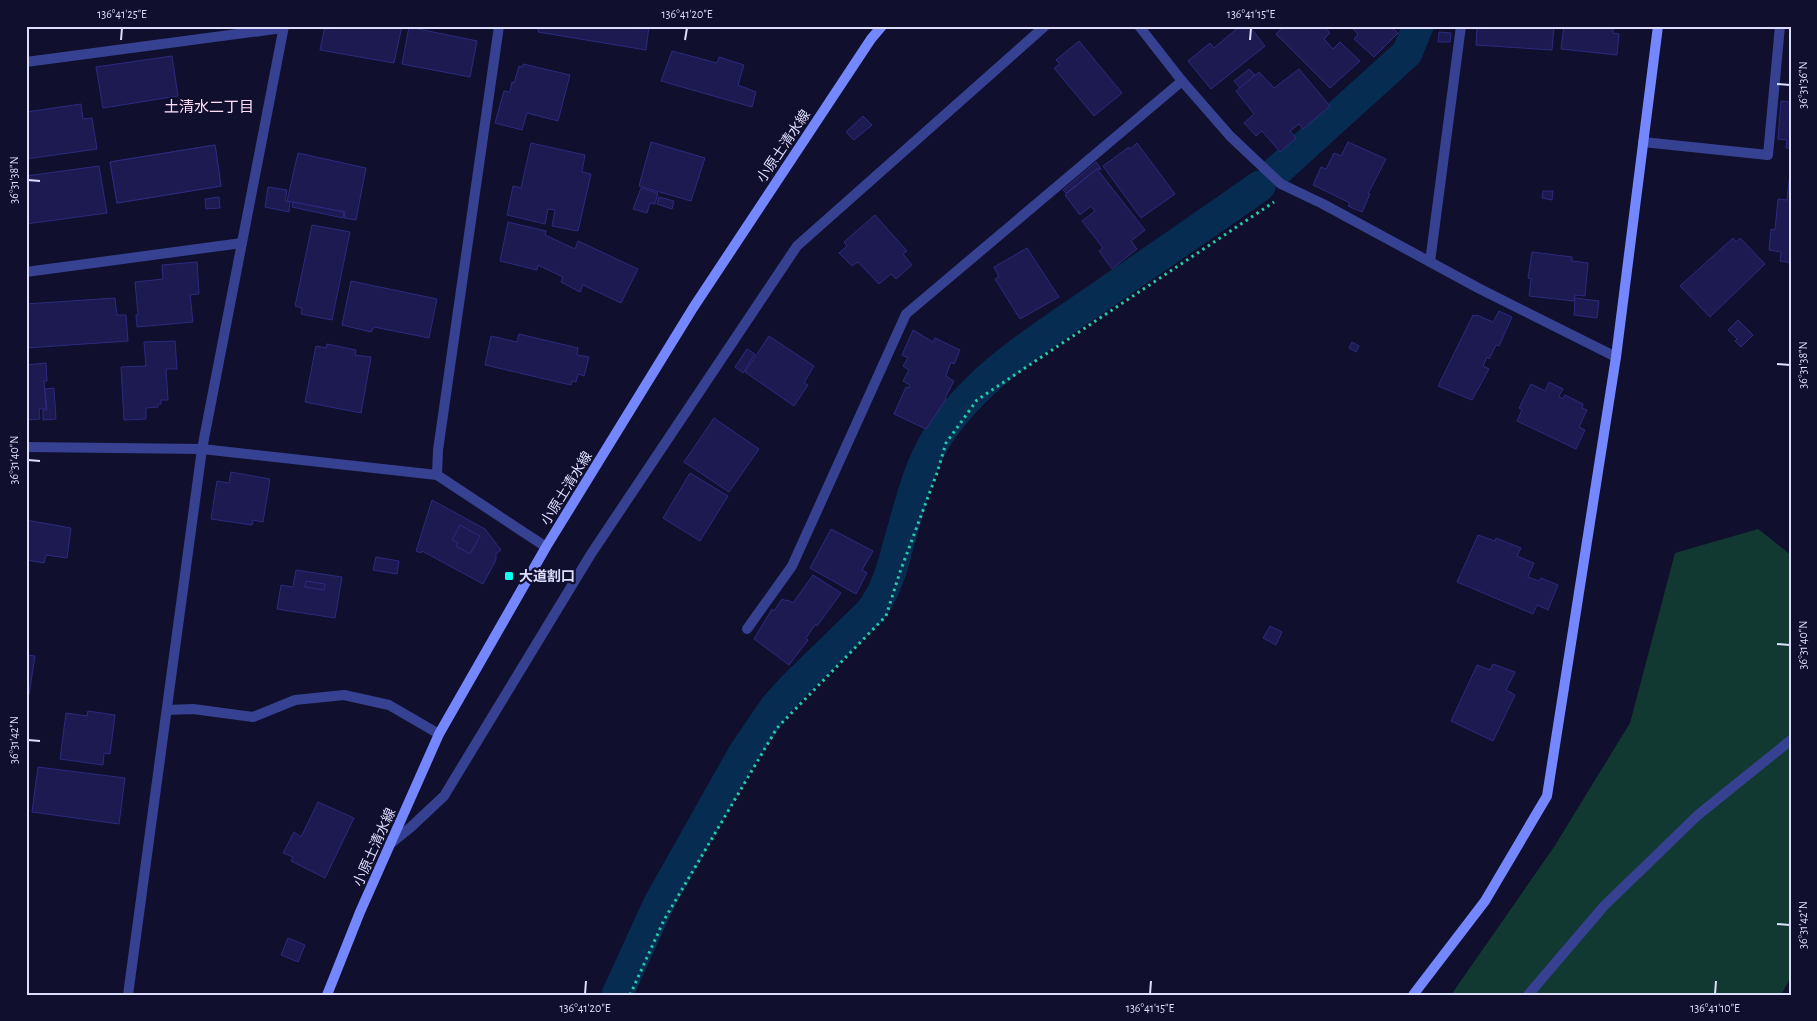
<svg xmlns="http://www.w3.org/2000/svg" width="1817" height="1021" viewBox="0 0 1817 1021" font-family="'Alegreya Sans','Noto Sans JP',sans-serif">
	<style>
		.green { fill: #123931 }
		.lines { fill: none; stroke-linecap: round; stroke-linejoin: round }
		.canal { stroke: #062d51; stroke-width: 31 }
		.building { fill: #1c1a51; stroke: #2d2a7f }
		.path { stroke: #25caa6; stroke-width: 3; stroke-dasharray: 2.5 4; stroke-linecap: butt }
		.lane { stroke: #364291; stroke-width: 10 }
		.street { stroke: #364291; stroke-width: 10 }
		.secondary { stroke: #7487ff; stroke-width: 10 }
		.ticks { fill: none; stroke: #dddeff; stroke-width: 2 }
		.poi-dot { fill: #09fff0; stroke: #100f2e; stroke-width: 2 }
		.labels { text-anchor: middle; stroke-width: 4.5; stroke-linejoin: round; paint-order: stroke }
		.street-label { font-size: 14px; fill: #dddeff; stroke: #100f2e }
		.poi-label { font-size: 14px; font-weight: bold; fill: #dddeff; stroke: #100f2e; text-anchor: start }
		.neighbourhood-label { font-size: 15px; fill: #ffdff8; stroke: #100f2e }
		.neatline { fill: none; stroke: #dddeff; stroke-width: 2 }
		.ticks-label { font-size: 12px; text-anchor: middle; fill: #dddeff }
	</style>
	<rect width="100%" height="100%" fill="#100f2e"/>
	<!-- green -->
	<path class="green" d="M1758 529 1791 555V977L1781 995H1451L1554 847 1630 723 1675 553Z"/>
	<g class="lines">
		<!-- canal -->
		<g class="canal">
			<path d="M1277 171 1407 53 1418 26"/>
			<path d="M617 995 659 903 743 754 775 707 792 688 870 612C885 593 892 570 898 546 909 509 917 469 938 436 977 376 1040 338 1098 298 1152 261 1206 224 1260 186"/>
		</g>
	</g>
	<!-- building -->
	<g class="building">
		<path d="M325 26H402L394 63 320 50Z"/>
		<path d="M539 26H649L646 50 538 32Z"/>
		<path d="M1240 26H1249L1265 46 1211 89 1188 61 1210 43 1214 48Z"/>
		<path d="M1284 26H1324L1330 33 1324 39 1333 49 1340 42 1360 61 1330 88 1276 34Z"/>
		<path d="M1350 26H1390L1398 33 1374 57 1354 39 1358 34Z"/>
		<path d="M1477 26H1554L1552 50 1476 45Z"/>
		<path d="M1564 26H1613V33L1619 34 1617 55 1561 49Z"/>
		<path d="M409 27 477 41 470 77 402 64Z"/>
		<path d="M1439 32 1451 33 1450 42H1438Z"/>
		<path d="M1079 41 1122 93 1094 116 1054 68 1060 64 1056 60Z"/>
		<path d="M672 51 717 63 719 57 744 65 738 85 756 92 752 107 661 81Z"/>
		<path d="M172 56 178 96 103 108 96 67Z"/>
		<path d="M523 64 570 75 558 121 527 113 522 130 495 123 504 91 510 92 512 82 514 83 519 66 523 67Z"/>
		<path d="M1249 69 1255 75 1240 88 1234 81Z"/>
		<path d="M1299 69 1330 106 1303 129 1299 124 1290 131 1296 138 1280 152 1262 131 1256 136 1244 123 1254 114 1236 91 1259 72 1274 88Z"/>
		<path d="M1781 101 1791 102V148H1786L1787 140 1778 139Z"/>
		<path d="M81 104 83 119 92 118 97 149 26 159V112Z"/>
		<path d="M863 116 872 125 854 140 846 132Z"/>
		<path d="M651 142 705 158 691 201 639 186Z"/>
		<path d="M1348 142 1386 159 1368 194H1370L1362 212 1348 206 1350 203 1313 185 1321 167 1326 169 1334 153 1341 156Z"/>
		<path d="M531 143 585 155 582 172 591 174 578 231 552 226 555 210 548 209 545 224 507 215 513 186 521 188Z"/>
		<path d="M1137 143 1175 194 1141 218 1103 166 1129 147 1130 149Z"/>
		<path d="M215 145 221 186 117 203 110 162Z"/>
		<path d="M215 145 221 186 117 203 110 162Z"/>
		<path d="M298 153 366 168 356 220 344 218 345 212 287 201Z"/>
		<path d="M1096 162 1101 169 1100 170 1098 168 1066 193 1063 190Z"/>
		<path d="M99 166 107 213 26 224V176Z"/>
		<path d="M1097 169 1145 230 1131 241 1137 249 1112 269 1099 251 1103 248 1082 221 1095 211 1091 206 1080 215 1065 195Z"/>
		<path d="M1790 173H1791V263L1780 261 1781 252 1769 250 1771 229 1775 230 1778 199 1787 200Z"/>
		<path d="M268 187 287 190 285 201 290 202 289 212 265 207Z"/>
		<path d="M641 188 658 193 655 204 650 203 647 213 633 209Z"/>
		<path d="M1543 191H1553L1552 200 1542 198Z"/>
		<path d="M219 197 220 208 206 209 205 199Z"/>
		<path d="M659 197 674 201 672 209 657 204Z"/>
		<path d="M293 202 344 212 343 218 292 207Z"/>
		<path d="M875 215 907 251 903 254 912 265 896 279 891 274 879 284 858 262 852 266 839 253 847 246 844 242Z"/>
		<path d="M508 222 546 231 545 235 575 249 578 241 638 269 621 303 583 285 580 292 561 282 563 277 538 265 537 270 500 261Z"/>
		<path d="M312 225 350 232 332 320 301 314 302 308 295 306Z"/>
		<path d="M1733 238 1736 242 1740 238 1765 264 1710 317 1680 286Z"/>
		<path d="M1027 248 1059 297 1020 319 995 279 999 277 994 267Z"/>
		<path d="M1532 252 1572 257V261L1588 263 1585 296 1575 295 1574 301 1529 296 1531 279 1528 278Z"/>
		<path d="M197 262 199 294 190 295 193 322 137 327 136 315H138L135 282 163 279 162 265Z"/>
		<path d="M351 281 437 299 429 338 374 327 371 332 342 325Z"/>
		<path d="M115 298 117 315H126L128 341 26 348V304Z"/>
		<path d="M1575 298 1599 301 1597 318 1574 315Z"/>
		<path d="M1499 311 1512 317 1499 346 1496 345 1489 359 1487 357 1483 366 1489 369 1472 400 1438 386 1473 315 1476 316 1477 315 1493 322Z"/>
		<path d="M1738 320 1753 335 1741 347 1735 341 1737 339 1728 330Z"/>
		<path d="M913 330 933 342 935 338 960 350 954 364 951 362 946 376 954 381 945 398 946 399 926 429 894 414 906 387 909 388 910 385 903 381 909 370 903 366 908 358 902 355Z"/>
		<path d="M519 334 578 348 577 355 589 357 584 376 578 374 576 382 572 381 571 385 485 365 491 336 517 342Z"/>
		<path d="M769 336 814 366 804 383 808 385 794 406 745 372Z"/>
		<path d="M175 341 177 369H166L168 400H161V404H158V407L146 408V419L124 420 121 367 146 366 144 342Z"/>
		<path d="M1352 342 1359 346 1356 352 1349 348Z"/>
		<path d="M327 344 356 350 355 355 371 357 361 413 305 402 316 346 326 348Z"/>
		<path d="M747 349 755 354 743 373 735 367Z"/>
		<path d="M46 363 47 381H44L46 409H39L40 419 26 420V365Z"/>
		<path d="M1549 382 1563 389 1559 396 1562 399 1565 395 1583 404 1582 408 1587 410 1579 427 1585 430 1576 449 1517 421 1522 410 1519 408 1531 384 1545 391Z"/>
		<path d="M54 388 56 419 43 420V410H47L45 389Z"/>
		<path d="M714 418 759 449 729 492 684 462Z"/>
		<path d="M231 472 270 479 263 522 253 520 252 525 211 519 217 481 229 483Z"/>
		<path d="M690 473 728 496 700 541 663 518Z"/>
		<path d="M432 500 485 529 501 550 496 554V560L483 584 422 551 421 553 416 551Z"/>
		<path d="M26 520 71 528 67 558 46 555 44 563 26 560Z"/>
		<path d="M460 525 480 536 470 554 456 546 458 543 452 540Z"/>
		<path d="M831 529 873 551 862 570 867 573 856 594 810 568Z"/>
		<path d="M1478 535 1495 541 1496 538 1521 548 1517 556 1534 563 1528 577 1539 581 1541 578 1558 585 1548 610 1537 605 1533 614 1457 582Z"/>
		<path d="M376 557 399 561 397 574 373 570Z"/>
		<path d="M296 570 342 577 335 618 277 609 281 585 293 587Z"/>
		<path d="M813 575 841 593 817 626 815 625 806 638 808 640 789 665 754 639 772 609 774 611 782 599 787 601 788 600 793 603Z"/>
		<path d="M306 581 325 584 324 590 305 587Z"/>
		<path d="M1270 626 1282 632 1276 645 1263 638Z"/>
		<path d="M26 655 35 656 29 695H26Z"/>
		<path d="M1493 664 1515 672 1506 690 1515 695 1493 741 1451 721 1477 665 1490 670Z"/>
		<path d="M88 711 115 715 110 754 104 753 103 765 60 759 66 713 87 716Z"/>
		<path d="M38 767 125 778 119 824 32 812Z"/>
		<path d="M318 802 354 818 325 878 291 861 293 857 283 853 294 832 301 837Z"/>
		<path d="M288 938 305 945 298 962 281 955Z"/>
	</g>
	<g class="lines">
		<!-- path -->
		<path class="path" d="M630 995 664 920 777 728 886 616 900 572 937 473 946 443 977 400 1274 202"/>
		<!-- lane -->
		<g class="lane">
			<path d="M1643 142 1768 155 1780 26"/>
			<path d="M1430 262 1461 26"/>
			<path d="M747 629 792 566 906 314 1182 81"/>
		</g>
		<!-- street -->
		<g class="street">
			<path d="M1139 26 1182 81 1230 136 1281 184 1323 204 1480 289 1616 357"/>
			<path d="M26 62 283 28"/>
			<path d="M26 272 242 243"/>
			<path d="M26 447 202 449 437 475 546 547"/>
			<path d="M437 475 438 450 499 26"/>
			<path d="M167 710 193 709 253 717 295 700 344 695 389 705 439 734"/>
			<path d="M390 844 411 827 444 796 591 554 797 246 1045 26"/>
			<path d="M128 995 202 449 284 26"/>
			<path d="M1528 995 1604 906 1698 815 1791 740"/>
		</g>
		<!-- secondary -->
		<g class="secondary">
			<path d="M327 995 360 912 439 734 546 547 693 308 871 39 882 26"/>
			<path d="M1413 995 1485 901 1547 796 1616 357 1658 26"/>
		</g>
	</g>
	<!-- ticks -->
	<path class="ticks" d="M121 40 122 28M685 40 687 28M1250 40 1251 28M1777 84 1790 85M28 180 40 181M1777 364 1790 365M28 460 40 461M1777 644 1790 645M28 740 40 741M1777 924 1790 925M585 994 586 981M1150 994 1151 981M1715 994 1716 981"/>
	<!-- markers -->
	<rect class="poi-dot" x="504" y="571" width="10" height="10" rx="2.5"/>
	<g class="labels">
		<!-- street labels -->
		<g class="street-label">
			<text transform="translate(783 146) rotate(-56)" y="5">小原土清水線</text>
			<text transform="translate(566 488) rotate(-58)" y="5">小原土清水線</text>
			<text transform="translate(374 847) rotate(-66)" y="5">小原土清水線</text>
		</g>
		<!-- poi labels -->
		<g class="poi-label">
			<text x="519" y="581">大道割口</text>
		</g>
		<!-- neighbourhood labels -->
		<g class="neighbourhood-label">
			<text x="209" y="112">土清水二丁目</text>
		</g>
	</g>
	<!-- border -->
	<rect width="1817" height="1021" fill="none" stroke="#100f2e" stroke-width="55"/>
	<rect x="28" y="28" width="1762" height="966" class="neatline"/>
	<g class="ticks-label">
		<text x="122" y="18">136°41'25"E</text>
		<text x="687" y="18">136°41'20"E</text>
		<text x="1251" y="18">136°41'15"E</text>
		<text transform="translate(1803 85) rotate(-90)" y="4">36°31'36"N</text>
		<text transform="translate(14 180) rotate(-90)" y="4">36°31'38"N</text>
		<text transform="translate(1803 365) rotate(-90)" y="4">36°31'38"N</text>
		<text transform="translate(14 460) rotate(-90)" y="4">36°31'40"N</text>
		<text transform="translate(1803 645) rotate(-90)" y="4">36°31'40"N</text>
		<text transform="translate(14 740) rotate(-90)" y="4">36°31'42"N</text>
		<text transform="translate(1803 925) rotate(-90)" y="4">36°31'42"N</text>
		<text x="585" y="1012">136°41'20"E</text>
		<text x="1150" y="1012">136°41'15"E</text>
		<text x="1715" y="1012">136°41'10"E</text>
	</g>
</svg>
